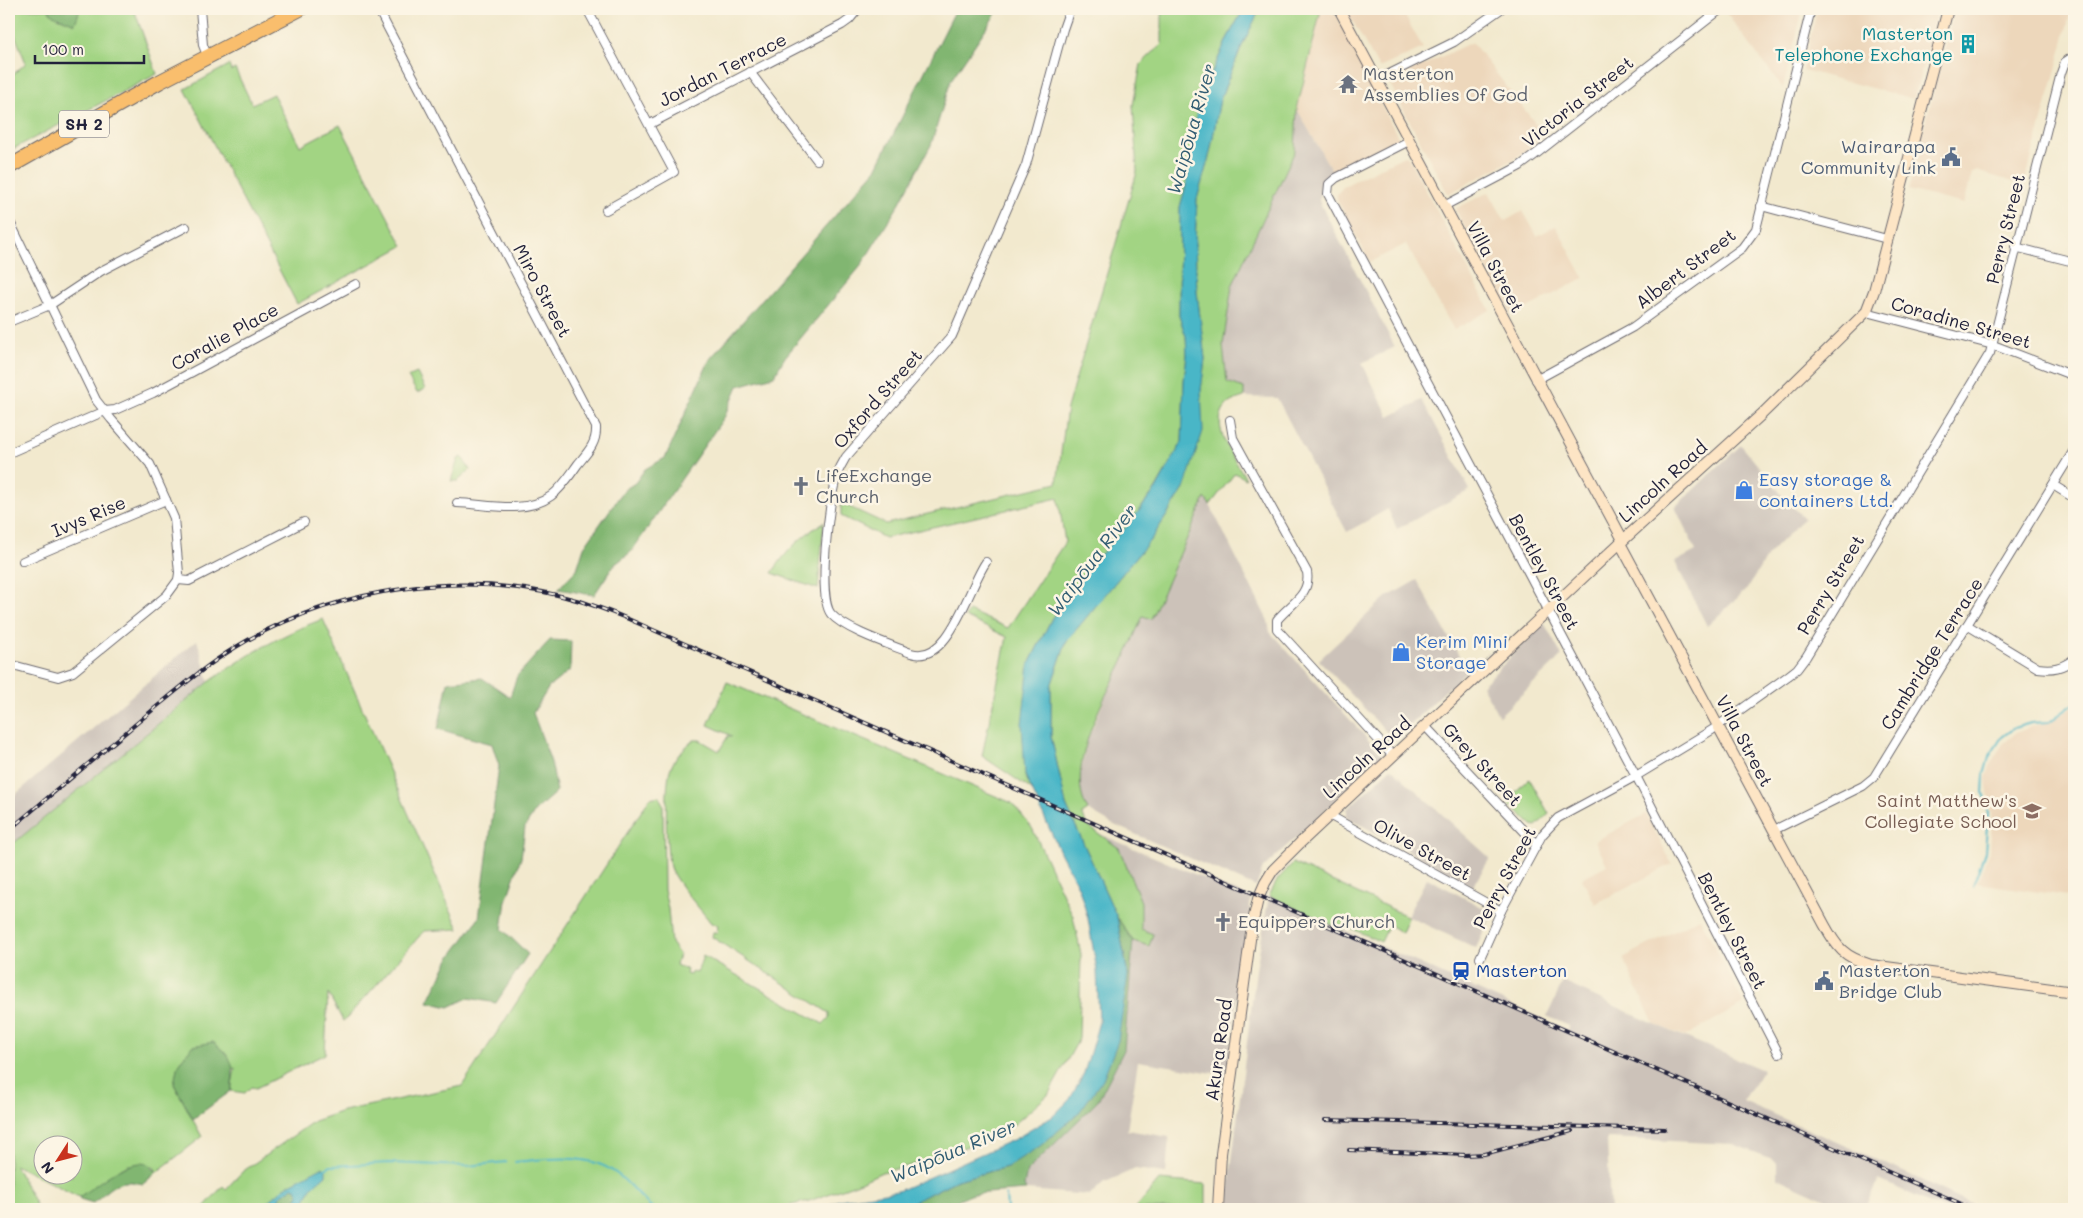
<svg xmlns="http://www.w3.org/2000/svg" width="2083" height="1218" viewBox="0 0 2083 1218" font-family="Mali,sans-serif">
	<style>
		.built { fill: #edd7bb }
		.industrial { fill: #ccc2b9 }
		.green { fill: #a2d483; stroke: #627b5f; fill-rule: evenodd }
		.forest { fill: #81b671; stroke: #526c56 }
		.water { fill: #4ab6c7; stroke: #366c81; fill-rule: evenodd }
		.lines { fill: none; stroke-linecap: round; stroke-linejoin: round }
		.stream { stroke: #4ab6c7; stroke-width: 2 }
		.street-casing { stroke: #6b686e; stroke-width: 10 }
		.secondary-casing { stroke: #6b686e; stroke-width: 12 }
		.highway-casing { stroke: #6b686e; stroke-width: 16 }
		.street { stroke: #fff; stroke-width: 8 }
		.secondary { stroke: #fde5c5; stroke-width: 10 }
		.highway { stroke: #f9be6d; stroke-width: 14 }
		.rail-casing { stroke: #22223b; stroke-width: 4 }
		.rail { stroke: #fcf5e5; stroke-width: 2; stroke-dasharray: 5.5; stroke-linecap: butt }
		.labels { text-anchor: middle; stroke-width: 5; stroke-linejoin: round; paint-order: stroke }
		.shield { fill: #fcf5e5; stroke: #63616e; stroke-width: 1 }
		.shield-label { font-size: 16px; font-weight: bold; fill: #22223b }
		.culture-label { font-size: 18px; fill: #0d838f; stroke: #fcf5e5; text-anchor: end }
		.street-label { font-size: 18px; fill: #22223b; stroke: #fcf5e5 }
		.worship-label { font-size: 18px; fill: #5b616d; stroke: #fcf5e5; text-anchor: start }
		.service-label { font-size: 18px; fill: #4e5e75; stroke: #fcf5e5; text-anchor: end }
		.shop-label { font-size: 18px; fill: #366cbe; stroke: #fcf5e5; text-anchor: start }
		.education-label { font-size: 18px; fill: #785e54; stroke: #fcf5e5; text-anchor: end }
		.transit-label { font-size: 18px; fill: #164399; stroke: #fcf5e5; text-anchor: start }
		.water-label { font-size: 19px; font-style: italic; fill: #325d73; stroke: #fcf5e5 }
	</style>
	<rect width="100%" height="100%" fill="#fcf5e5"/>
	<filter id="ink" filterUnits="userSpaceOnUse"><feTurbulence type="fractalNoise" baseFrequency=".02" numOctaves="2"/><feDisplacementMap in="SourceGraphic" scale="10" xChannelSelector="R" yChannelSelector="G"/><feConvolveMatrix kernelMatrix="1 2 1 2 8 2 1 2 1" color-interpolation-filters="sRGB"/></filter>
	<filter id="wash" filterUnits="userSpaceOnUse"><feTurbulence type="fractalNoise" baseFrequency=".0096" numOctaves="4" result="noise"/><feDisplacementMap in="SourceGraphic" scale="20" xChannelSelector="R" yChannelSelector="G"/><feGaussianBlur stdDeviation="1.12" result="paint"/><feColorMatrix in="noise" values="0 0 0 0 0 0 0 0 0 0 0 0 0 0 0 0 0 1.4 0 .05"/><feComposite in="paint" operator="in"/></filter>
	<g filter="url(#wash)">
		<rect width="100%" height="100%" fill="#f2e9ce"/>
		<!-- built -->
		<g class="built">
			<path d="M1346 9H1417L1405 16 1423 48 1379 68Z"/>
			<path d="M1732 9H1803L1783 88 1726 13Z"/>
			<path d="M1817 9H1938L1914 99 1803 70Z"/>
			<path d="M1955 9H2070L2071 10 2061 51 2024 185 1976 171 1972 173 1964 204 1908 190Z"/>
			<path d="M1327 11 1337 16 1399 139 1333 173 1297 109 1320 14Z"/>
			<path d="M1472 42 1545 136 1514 159 1448 194 1389 82Z"/>
			<path d="M1404 156 1408 157 1490 310 1454 330 1406 244 1370 262 1337 200V194L1344 186Z"/>
			<path d="M1489 192 1505 221 1523 211 1537 236 1556 226 1584 278 1512 316 1455 209Z"/>
			<path d="M2074 707V897L1977 883 1990 849 1992 821 1986 778 1992 761 2003 744 2016 733 2033 726 2050 722Z"/>
			<path d="M1646 814 1672 864 1595 904 1582 878 1607 865 1595 841Z"/>
			<path d="M1700 918 1744 1004 1685 1036 1654 1024 1623 958Z"/>
		</g>
		<!-- industrial -->
		<g class="industrial">
			<path d="M1297 109 1333 173 1321 183 1319 201 1395 347 1362 363 1389 417 1422 400 1470 490 1397 529 1388 509 1347 532 1277 398 1244 397V388L1227 383 1223 345 1232 286 1295 151Z"/>
			<path d="M1741 445 1787 501 1804 518 1767 556 1747 589 1707 626 1675 562 1696 551 1675 507Z"/>
			<path d="M1206 497 1268 621 1270 632 1383 756 1263 868 1256 887 1112 824 1088 810 1083 802 1080 791 1079 782 1087 742 1110 686 1143 616 1151 619Z"/>
			<path d="M1417 580 1467 670 1394 740 1319 660 1384 599Z"/>
			<path d="M1544 623 1562 656 1499 716 1482 686Z"/>
			<path d="M197 640 209 682 9 847V800Z"/>
			<path d="M1391 768 1490 858 1473 886 1347 817V809Z"/>
			<path d="M1095 832 1251 898 1226 1075 1138 1061 1127 1130 1169 1137 1166 1173 1135 1169 1103 1183 1090 1195 1026 1190 1024 1187 1027 1171 1098 1101 1124 1050 1133 941 1149 946 1153 934 1141 929V902L1119 849Z"/>
			<path d="M1427 878 1493 913 1476 948 1407 916Z"/>
			<path d="M1269 896 1567 1030 1569 1026 1547 1016 1563 982 1654 1024 1763 1070 1743 1101 1882 1162 1983 1209H1944L1879 1180 1865 1209H1846L1777 1178V1163L1770 1158 1733 1144 1607 1138 1610 1209H1229L1230 1177 1256 970Z"/>
		</g>
		<!-- green -->
		<g class="green">
			<path d="M9 9H134L157 74 9 151V78L26 63 9 20Z"/>
			<path d="M1162 9H1244L1228 37 1198 103 1187 182 1180 207 1179 316 1186 336 1187 355 1184 381 1182 442 1156 488 1128 525 1093 563 1052 618 1029 664 1025 775 1032 790 982 756 1007 637 965 617 969 611 1008 628 1065 542 1058 498 885 538 841 516V503L886 524 1057 483 1067 408 1137 172 1133 105 1141 64 1162 44Z"/>
			<path d="M1260 9H1319L1320 14 1297 109 1295 151 1232 286 1223 345 1227 382 1244 388V397C1238 399 1230 401 1226 406 1208 426 1236 460 1246 479L1235 473 1210 505 1205 498 1151 619 1143 616C1134 635 1127 655 1117 673 1099 708 1065 773 1088 810L1082 814 1088 826 1119 848 1141 902V929L1153 934 1149 946 1133 941 1117 917 1066 805 1051 736V686L1066 642 1152 538 1184 489 1201 390 1205 359 1197 292 1195 243 1197 199 1210 153 1220 99 1241 48Z"/>
			<path d="M229 65 231 71 235 69 252 104 273 94 300 146 340 125 403 246 297 304 185 89Z"/>
			<path d="M417 373 425 389 417 393 408 377Z"/>
			<path d="M462 457 470 470 458 481H451L458 459Z"/>
			<path d="M824 522 818 589 772 573C788 549 799 538 824 522Z"/>
			<path d="M323 619 459 929 424 931 347 1018 343 1021 328 993 325 1054 256 1088 251 1087 245 1093 231 1091 235 1068 174 1084 202 1137 157 1172 154 1167 128 1165 79 1197 15 1165 38 1209H9V847L209 682C245 656 282 634 323 619ZM42 1146H72V1176H42Z"/>
			<path d="M727 682 1012 803 1032 828 1073 916 1081 954 1079 1039 1048 1095 1003 1134 909 1166 882 1172 856 1184 809 1201 787 1206 789 1209H202L223 1186 226 1189 242 1172 314 1121 343 1111 462 1086 650 798 659 796 663 805 664 890 668 909 671 943 679 954 676 965 687 970 686 974 690 975 692 971 697 973 703 956 823 1024 829 1018V1013L712 937 713 932 717 933 718 925 711 923C699 907 680 888 671 870 665 857 665 785 670 770 673 760 685 746 694 740H700L719 751 728 736H732L708 725Z"/>
			<path d="M1529 778 1549 814 1536 826 1532 825 1507 801Z"/>
			<path d="M1293 863 1407 916 1408 918 1402 933 1389 925 1381 942 1346 926 1343 930 1269 896 1278 879Z"/>
			<path d="M1159 1180 1206 1184V1209H1135Z"/>
		</g>
		<!-- forest -->
		<g class="forest">
			<path d="M48 9H80L75 24 53 15Z"/>
			<path d="M956 9H999L951 80 931 145 898 206 860 267 785 357 774 376 738 386 725 416 631 552 614 565 594 595 558 589 577 569 584 547 624 490 635 483 645 469 665 458 710 359 876 169Z"/>
			<path d="M550 640 571 641 570 670 549 687 533 713 551 762 557 791 535 811 525 827 521 858 506 901 502 929 528 954 496 1003 468 998 449 1007 428 1002 449 959 479 918 499 766 492 744 438 729 448 682 482 678 510 697 517 676Z"/>
			<path d="M1117 917 1133 941 1124 1050 1098 1101 1027 1171 1024 1186 1026 1190 973 1194 938 1209H899L957 1180 1007 1167 1078 1114 1128 975Z"/>
			<path d="M213 1042C234 1059 235 1065 231 1091L193 1119 174 1084 177 1068 185 1055 193 1046Z"/>
			<path d="M140 1163 148 1164 157 1172 143 1184C116 1177 111 1188 93 1203L80 1199 79 1197C98 1184 117 1166 140 1163Z"/>
			<path d="M293 1187 296 1188 299 1194C297 1201 290 1208 283 1207L279 1201V1197Z"/>
		</g>
		<!-- water -->
		<g class="water">
			<path d="M1244 9H1260L1241 48 1220 99 1210 153 1197 199 1195 243 1197 292 1205 359 1201 390 1203 431 1184 489 1152 538 1066 642 1051 686V736L1066 805 1117 917 1128 975 1118 1041 1103 1079 1078 1114 1040 1146 1007 1167 957 1180 899 1209H821L839 1200 898 1191 1015 1139 1052 1117 1070 1099 1084 1073 1099 1022 1097 971 1088 919 1079 888 1061 854 1025 775 1022 724 1029 664 1052 618 1093 563 1128 525 1156 489 1182 442 1184 381 1187 355 1186 336 1179 316 1180 207 1187 182 1198 103 1228 37Z"/>
			<path d="M322 1167 326 1169V1175L311 1188 304 1203 297 1209H259L288 1185ZM293 1187 296 1188 299 1194C297 1201 290 1208 282 1207L279 1201V1197Z"/>
		</g>
		<g class="lines">
			<!-- stream -->
			<g class="stream">
				<path d="M1973 886 1985 852 1988 813 1983 793 1984 775 1989 757 2002 737 2014 728 2031 723 2049 722 2074 704"/>
				<path d="M515 1162C548 1159 590 1152 617 1174 631 1184 640 1199 654 1209"/>
				<path d="M325 1169 331 1166 389 1163 467 1166 506 1162"/>
				<path d="M1006 1195 1007 1209"/>
			</g>
		</g>
	</g>
	<g filter="url(#ink)">
		<g class="lines">
			<!-- street casing -->
			<g class="street-casing">
				<g id="street">
					<path d="M200 9 203 45 208 58"/>
					<path d="M378 9 596 427C597 443 588 452 578 464 570 475 562 488 551 496 525 515 487 504 457 503"/>
					<path d="M587 9 674 172 606 210"/>
					<path d="M750 72 817 160"/>
					<path d="M1377 80 1454 42 1501 9"/>
					<path d="M650 124 842 25 849 20 858 9"/>
					<path d="M1409 141 1336 178 1329 184 1328 194 1636 776 1779 1054"/>
					<path d="M1444 206 1520 166 1536 154 1721 9"/>
					<path d="M1761 206 1887 239"/>
					<path d="M9 220 96 400 111 419 150 464 174 518 179 573 178 580 167 595 73 672 58 677 9 664"/>
					<path d="M2015 247 2074 262"/>
					<path d="M1866 312 1993 345 2074 376"/>
					<path d="M9 322 50 305 101 271 186 227"/>
					<path d="M1536 380 1633 327 1742 248 1756 229 1811 9"/>
					<path d="M1230 420 1233 438 1307 572C1311 595 1290 604 1277 620V629L1393 756"/>
					<path d="M9 453 105 411 115 410 153 393 356 284"/>
					<path d="M2053 485 2074 498"/>
					<path d="M23 561 166 500"/>
					<path d="M986 562C969 586 949 666 911 653 891 645 845 630 831 614 817 597 829 501 836 478 838 470 842 464 846 457L952 336 1026 165 1063 29 1070 9"/>
					<path d="M178 580 189 581 304 522"/>
					<path d="M1967 625 2038 668C2053 670 2062 668 2074 659"/>
					<path d="M1426 727 1537 845"/>
					<path d="M1329 815 1501 911"/>
					<path d="M1774 830 1863 786 1874 777 2074 450"/>
					<path d="M1480 958 1501 911 1542 835 1558 818 1636 776 1712 730 1788 676 1797 669 1806 657 1990 353 2061 73 2065 62 2074 56"/>
				</g>
			</g>
			<!-- secondary casing -->
			<g class="secondary-casing">
				<g id="secondary">
					<path d="M1339 9 1623 540"/>
					<path d="M1620 543 1824 924C1837 948 1844 957 1871 965L2074 992"/>
					<path d="M1218 1209 1221 1154 1252 925 1258 899 1265 883 1273 870 1300 843 1620 543 1761 415 1866 312 1874 291 1948 9"/>
				</g>
			</g>
			<!-- highway casing -->
			<g class="highway-casing">
				<path id="highway" d="M9 167 159 82 300 9"/>
			</g>
			<!-- street -->
			<use href="#street" class="street"/>
			<!-- secondary -->
			<use href="#secondary" class="secondary"/>
			<!-- highway -->
			<use href="#highway" class="highway"/>
			<!-- rail casing -->
			<g class="rail-casing">
				<g id="rail">
					<path d="M9 830C55 791 102 752 149 713 177 690 205 666 236 647 337 586 467 568 580 601 596 606 611 612 626 618L1973 1209"/>
					<path d="M1325 1120 1665 1129"/>
					<path d="M1349 1150 1466 1155 1484 1154 1572 1131"/>
				</g>
			</g>
			<!-- rail -->
			<use href="#rail" class="rail"/>
		</g>
	</g>
	<!-- icons -->
	<defs>
		<g id="building-bare" transform="scale(1.5)"><path d="M-4-6H4V6H1V3H-1V6H-4ZM-2.5-4.3h1.7v1.8h-1.7ZM.8-4.3h1.7v1.8H.8ZM-2.5-1h1.7V.8h-1.7ZM.8-1h1.7V.8H.8Z" fill="#0f9aa8" stroke="#fcf5e5" stroke-width="2.5" paint-order="stroke"/></g>
		<g id="temple-bare" transform="scale(1.5)"><path d="M0-6L5-2H3V0L6.5 2.5H4V6H1.5V3h-3V6H-4V2.5H-6.5L-3 0V-2H-5Z" fill="#6b7280" stroke="#fcf5e5" stroke-width="2.5" paint-order="stroke"/></g>
		<g id="civic-bare" transform="scale(1.5)"><path d="M-.6-6.5H3V-4.5H.6V-3L4-1V1h2V6H-6V1h2V-1L-.6-3ZM-1.2 2.5V6h2.4V2.5Z" fill="#5c6f8a" stroke="#fcf5e5" stroke-width="2.5" paint-order="stroke"/></g>
		<g id="church-bare" transform="scale(1.5)"><path d="M-1.2-6h2.4v3.5h3.3v2.4h-3.3V6h-2.4V-.1h-3.3v-2.4h3.3Z" fill="#6b7280" stroke="#fcf5e5" stroke-width="2.5" paint-order="stroke"/></g>
		<g id="shop-bare" transform="scale(1.5)"><path d="M-5-2.5h2.3a2.7 3.5 0 0 1 5.4 0H5L5.5 6h-11ZM-1.5-2.5h3a1.5 2.3 0 0 0-3 0Z" fill="#3f7fe0" stroke="#fcf5e5" stroke-width="2.5" paint-order="stroke"/></g>
		<g id="school-bare" transform="scale(1.5)"><path d="M0-5L7-2L0 1L-7-2ZM-4 1L0 2.5L4 1V4Q0 6-4 4Z" fill="#8d6e63" stroke="#fcf5e5" stroke-width="2.5" paint-order="stroke"/></g>
		<g id="station-bare" transform="scale(1.5)"><path d="M-3-6H3Q5-6 5-4V2Q5 4 3 4L4.5 6H3L1.5 4h-3L-3 6H-4.5L-3 4Q-5 4-5 2V-4Q-5-6-3-6ZM-3.5-4v3h7v-3ZM-3.5 1v1.5H-2V1ZM2 1v1.5H3.5V1Z" fill="#1a4fb4" stroke="#fcf5e5" stroke-width="2.5" paint-order="stroke"/></g>
	</defs>
	<g fill-rule="evenodd">
		<use href="#building-bare" x="1968" y="44"/>
		<use href="#temple-bare" x="1348" y="84"/>
		<use href="#civic-bare" x="1951" y="157"/>
		<use href="#church-bare" x="801" y="486"/>
		<use href="#shop-bare" x="1744" y="490"/>
		<use href="#shop-bare" x="1401" y="652"/>
		<use href="#school-bare" x="2032" y="811"/>
		<use href="#church-bare" x="1223" y="922"/>
		<use href="#station-bare" x="1461" y="971"/>
		<use href="#civic-bare" x="1824" y="981"/>
	</g>
	<g class="labels">
		<!-- shield labels -->
		<rect class="shield" x="59" y="110.5" width="50" height="27" rx="4"/>
		<g class="shield-label">
			<text x="84" y="130">SH 2</text>
		</g>
		<!-- culture labels -->
		<g class="culture-label">
			<text x="1953" y="40">Masterton<tspan x="1953" dy="21">Telephone Exchange</tspan></text>
		</g>
		<!-- street labels -->
		<g class="street-label">
			<text transform="translate(723 70) rotate(-27)" y="6">Jordan Terrace</text>
			<text transform="translate(1578 102) rotate(-38)" y="6">Victoria Street</text>
			<text transform="translate(2006 229) rotate(-76)" y="6">Perry Street</text>
			<text transform="translate(1495 267) rotate(62)" y="6">Villa Street</text>
			<text transform="translate(1686 269) rotate(-37)" y="6">Albert Street</text>
			<text transform="translate(542 291) rotate(62)" y="6">Miro Street</text>
			<text transform="translate(1961 323) rotate(16)" y="6">Coradine Street</text>
			<text transform="translate(225 337) rotate(-29)" y="6">Coralie Place</text>
			<text transform="translate(878 399) rotate(-49)" y="6">Oxford Street</text>
			<text transform="translate(1663 482) rotate(-42)" y="6">Lincoln Road</text>
			<text transform="translate(89 517) rotate(-23)" y="6">Ivys Rise</text>
			<text transform="translate(1544 572) rotate(62)" y="6">Bentley Street</text>
			<text transform="translate(1831 585) rotate(-59)" y="6">Perry Street</text>
			<text transform="translate(1932 654) rotate(-58)" y="6">Cambridge Terrace</text>
			<text transform="translate(1744 741) rotate(62)" y="6">Villa Street</text>
			<text transform="translate(1367 758) rotate(-42)" y="6">Lincoln Road</text>
			<text transform="translate(1482 765) rotate(47)" y="6">Grey Street</text>
			<text transform="translate(1422 850) rotate(29)" y="6">Olive Street</text>
			<text transform="translate(1505 878) rotate(-62)" y="6">Perry Street</text>
			<text transform="translate(1732 931) rotate(63)" y="6">Bentley Street</text>
			<text transform="translate(1219 1050) rotate(-82)" y="6">Akura Road</text>
		</g>
		<!-- worship labels -->
		<g class="worship-label">
			<text x="1363" y="80">Masterton<tspan x="1363" dy="21">Assemblies Of God</tspan></text>
			<text x="816" y="482">LifeExchange<tspan x="816" dy="21">Church</tspan></text>
			<text x="1238" y="928">Equippers Church</text>
		</g>
		<!-- service labels -->
		<g class="service-label">
			<text x="1936" y="153">Wairarapa<tspan x="1936" dy="21">Community Link</tspan></text>
			<text x="1839" y="977" text-anchor="start">Masterton<tspan x="1839" dy="21">Bridge Club</tspan></text>
		</g>
		<!-- shop labels -->
		<g class="shop-label">
			<text x="1759" y="486">Easy storage &amp;<tspan x="1759" dy="21">containers Ltd.</tspan></text>
			<text x="1416" y="648">Kerim Mini<tspan x="1416" dy="21">Storage</tspan></text>
		</g>
		<!-- education labels -->
		<g class="education-label">
			<text x="2017" y="807">Saint Matthew's<tspan x="2017" dy="21">Collegiate School</tspan></text>
		</g>
		<!-- transit labels -->
		<g class="transit-label">
			<text x="1476" y="977">Masterton</text>
		</g>
		<!-- water labels -->
		<g class="water-label">
			<text transform="translate(1191 129) rotate(-74)" y="7">Waipōua River</text>
			<text transform="translate(1092 560) rotate(-53)" y="7">Waipōua River</text>
			<text transform="translate(953 1151) rotate(-23)" y="7">Waipōua River</text>
		</g>
	</g>
	<!-- margin -->
	<rect width="2083" height="1218" fill="none" stroke="#fcf5e5" stroke-width="30"/>
	<!-- north arrow -->
	<g transform="translate(58 1160) rotate(234)"><circle r="24" fill="#fcf5e5" stroke="#a5a1a1"/>
	<path d="M0-4L9 19L0 12L-9 19Z" fill="#c8321e"/>
	<text y="-8" font-size="14" font-weight="bold" text-anchor="middle" fill="#22223b">N</text>
	</g>
	<!-- scale -->
	<path d="M35 55v8h109v-8" fill="none" stroke="#22223b" stroke-width="2.5"/>
	<text x="42" y="55" font-size="15" fill="#22223b" stroke="#fcf5e5" stroke-width="4" paint-order="stroke">100 m</text>
</svg>
